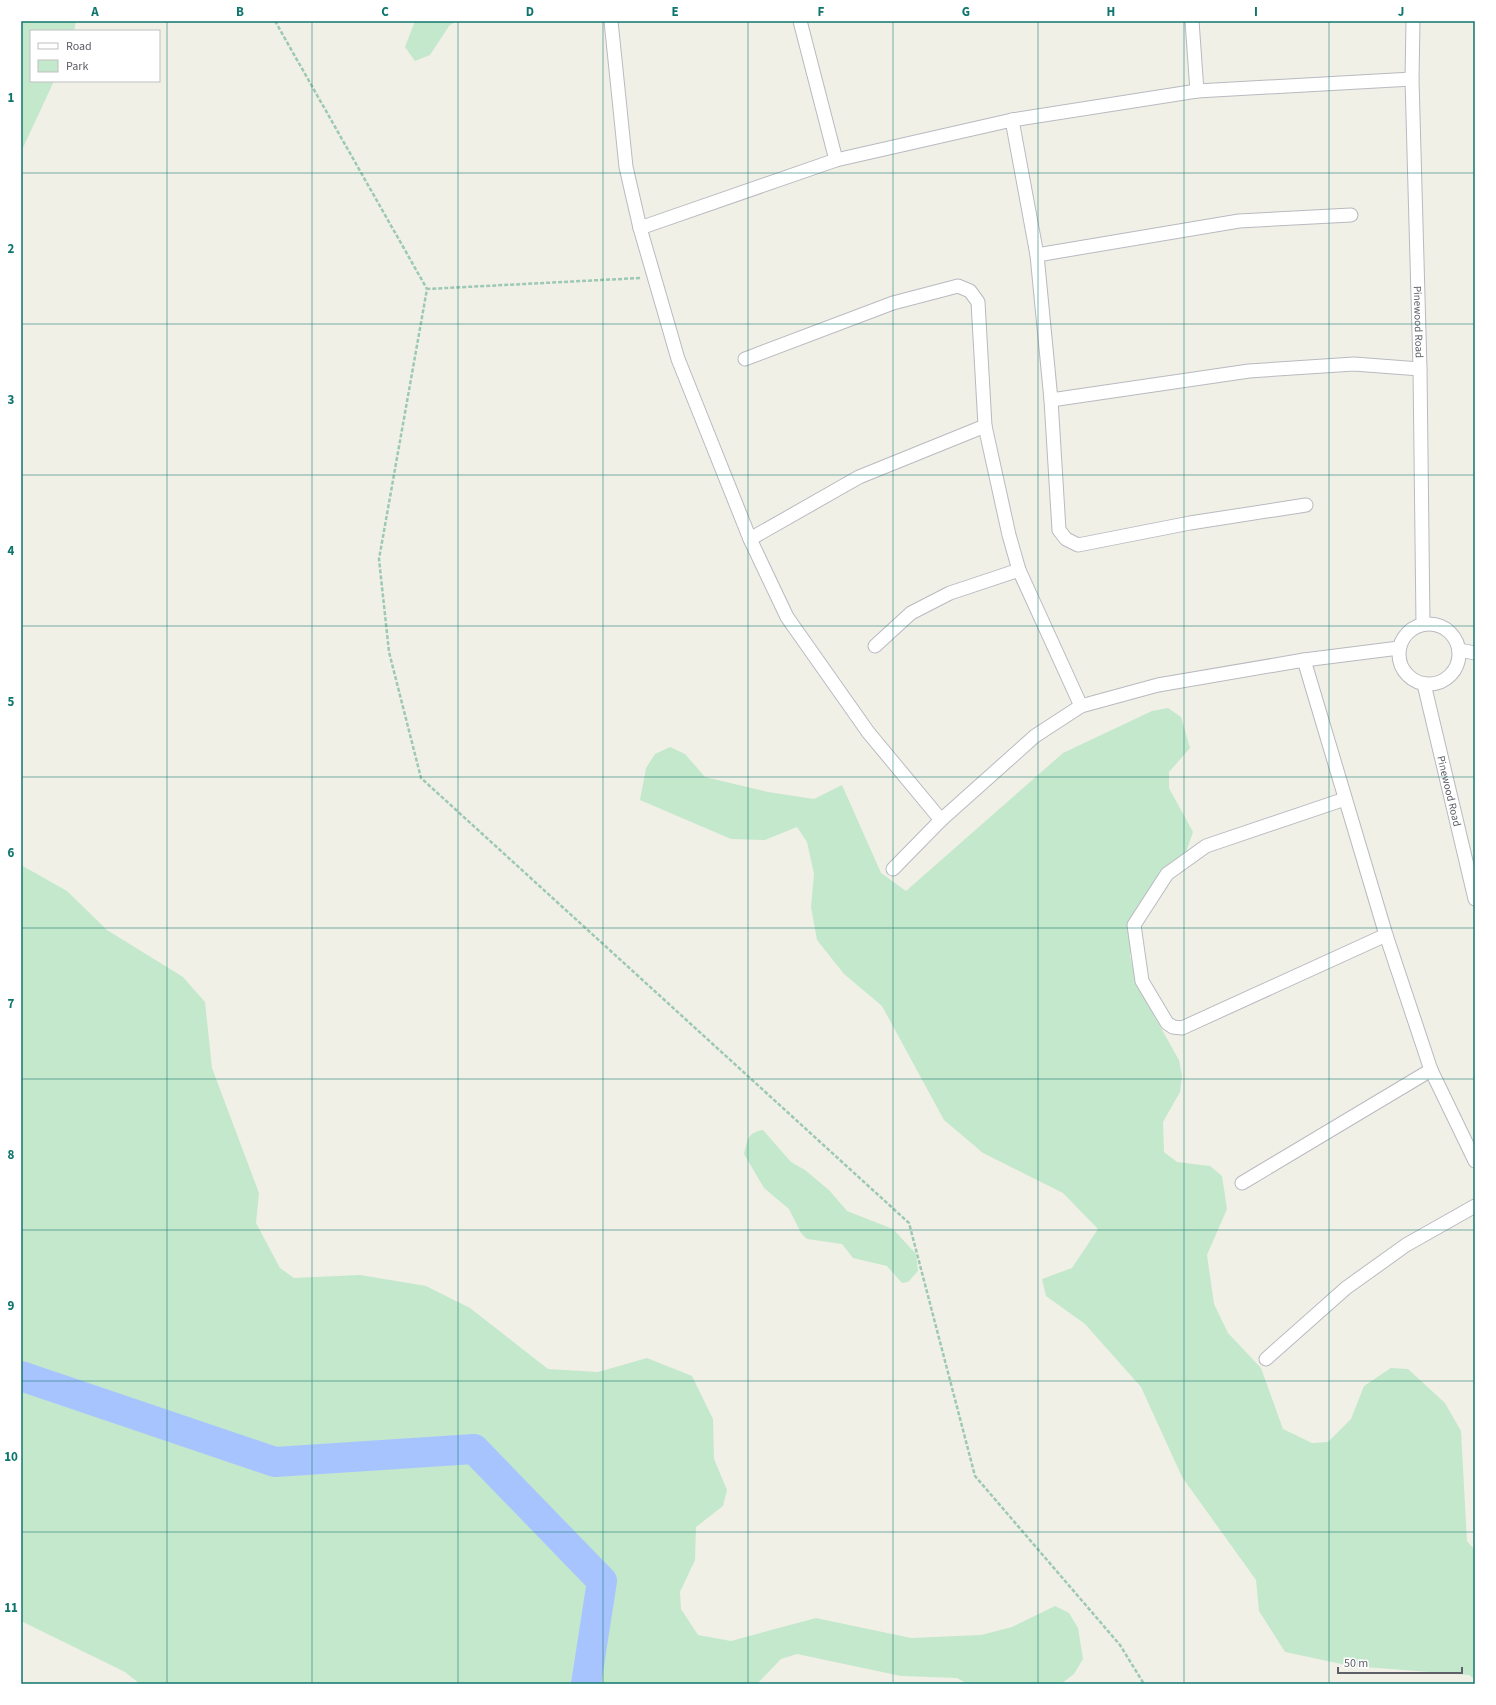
<svg xmlns="http://www.w3.org/2000/svg" width="1496" height="1705" viewBox="0 0 1496 1705" font-family="'Source Sans 3',sans-serif">
	<style>
		.green { fill: #c4e8cc }
		.lines { fill: none; stroke-linecap: round; stroke-linejoin: round }
		.river { stroke: #a8c4ff; stroke-width: 30 }
		.street-casing { stroke: #b9bac0; stroke-width: 15 }
		.path { stroke: #9dc9b4; stroke-width: 2.5; stroke-dasharray: 4 2; stroke-linecap: butt }
		.street { stroke: #fff; stroke-width: 13 }
		.grid { fill: none; stroke: #0f766e; stroke-width: 1; stroke-opacity: 0.55 }
		.labels { text-anchor: middle; stroke-width: 4; stroke-linejoin: round; paint-order: stroke }
		.street-label { font-size: 11px; fill: #5e6067; stroke: #fff }
		.neatline { fill: none; stroke: #0f766e; stroke-width: 1.5 }
		.grid-label { font-size: 13px; text-anchor: middle; font-weight: bold; fill: #0f766e }
	</style>
	<rect width="100%" height="100%" fill="#f0f0e7"/>
	<!-- green -->
	<g class="green">
		<path d="M21 21H76L74 31H31V81H54L21 152Z"/>
		<path d="M415 21H456L449 26 430 55 415 61 405 47Z"/>
		<path d="M1168 708 1181 717 1190 748 1169 772V788L1193 832 1184 858 1135 924 1130 956 1138 987 1179 1060 1182 1076 1180 1092 1163 1122 1164 1152 1177 1162 1210 1166 1222 1176 1227 1209 1207 1255 1214 1304 1228 1333 1261 1368 1283 1429 1312 1443 1328 1442 1351 1419 1364 1386 1391 1368 1408 1369 1445 1403 1461 1431 1467 1541 1475 1550V1679L1469 1675 1351 1666 1285 1652 1259 1611 1256 1580 1182 1477 1141 1387 1085 1324 1046 1296 1042 1279 1072 1268 1098 1229 1063 1193 983 1153 944 1120 882 1006 844 974 817 940 811 907 814 874 807 842 797 827 765 840 731 839 640 800 646 768 655 754 670 747 685 754 705 777 768 792 814 799 842 785 881 873 906 891 1063 753 1152 711Z"/>
		<path d="M21 865 67 891 107 930 183 977 205 1002 212 1068 259 1193 256 1223 280 1268 294 1278 360 1275 426 1286 470 1308 548 1369 598 1372 647 1358 692 1376 713 1419 714 1459 727 1490 723 1506 696 1527 695 1560 680 1592 681 1609 698 1635 731 1641 816 1618 911 1638 981 1635 1012 1627 1055 1606 1069 1613 1078 1628 1083 1659 1074 1674 1061 1684H968L957 1678 901 1676 797 1654 781 1659 757 1684H140L125 1672 21 1621Z"/>
		<path d="M763 1130 791 1162 805 1170 830 1191 847 1211 893 1229 916 1254 918 1271 908 1282 902 1283 887 1266 853 1258 842 1244 807 1239 801 1233 789 1209 764 1188 744 1154C748 1139 747 1133 763 1130Z"/>
	</g>
	<g class="lines">
		<!-- river -->
		<path class="river" d="M21 1376 275 1462 474 1449 602 1581 586 1684"/>
		<!-- street casing -->
		<g class="street-casing">
			<g id="street">
				<path d="M611 21 626 167 640 228 678 359 750 539 787 617 868 732 941 820"/>
				<path d="M800 21 836 160"/>
				<path d="M1192 21 1197 91"/>
				<path id="s1" d="M1413 21 1412 79 1420 369 1423 624"/>
				<path d="M1012 120 1037 255 1051 400 1059 530 1066 539 1078 545 1190 523 1306 505"/>
				<path d="M640 228 836 160 1012 120 1197 91 1412 79"/>
				<path d="M1037 255 1239 221 1351 215"/>
				<path d="M745 359 893 303 958 286 970 291 978 302 985 426 1009 535 1019 570 1081 706"/>
				<path d="M1051 400 1249 371 1354 364 1420 369"/>
				<path d="M750 539 859 477 985 426"/>
				<circle cx="1429" cy="654" r="30"/>
				<path d="M875 646 911 613 950 593 1019 570"/>
				<path d="M1459 650 1475 653"/>
				<path d="M1304 660 1386 935 1431 1070 1475 1161"/>
				<path id="s2" d="M1424 684 1475 899"/>
				<path d="M1345 799 1206 846 1167 874 1134 925 1142 981 1167 1023 1173 1027 1182 1028 1386 935"/>
				<path d="M893 869 941 820 1035 736 1081 706 1158 685 1304 660 1399 648"/>
				<path d="M1242 1183 1431 1070"/>
				<path d="M1266 1359 1346 1288 1406 1245 1475 1206"/>
			</g>
		</g>
		<!-- path -->
		<g class="path">
			<path d="M275 21 427 289"/>
			<path d="M640 278 427 289 379 559 389 652 421 778 909 1223 975 1476 1120 1645 1144 1684"/>
		</g>
		<!-- street -->
		<use href="#street" class="street"/>
	</g>
	<!-- grid -->
	<path class="grid" d="M167 21V1684M312 21V1684M458 21V1684M603 21V1684M748 21V1684M893 21V1684M1038 21V1684M1184 21V1684M1329 21V1684M21 173H1475M21 324H1475M21 475H1475M21 626H1475M21 777H1475M21 928H1475M21 1079H1475M21 1230H1475M21 1381H1475M21 1532H1475"/>
	<g class="labels">
		<!-- street labels -->
		<g class="street-label">
			<text dy="4" stroke="none"><textPath href="#s1" startOffset="301">Pinewood Road</textPath></text>
			<text dy="4" stroke="none"><textPath href="#s2" startOffset="110">Pinewood Road</textPath></text>
		</g>
	</g>
	<!-- border -->
	<rect width="1496" height="1705" fill="none" stroke="#ffffff" stroke-width="44"/>
	<!-- legend -->
	<rect x="30" y="30" width="130" height="52" fill="#ffffff" stroke="#bfbfc2"/>
	<rect x="38" y="43" width="20" height="6" fill="#ffffff" stroke="#bfbfc2"/>
	<text x="66" y="50" font-size="12" fill="#5e6067">Road</text>
	<rect x="38" y="60" width="20" height="12" fill="#c4e8cc" stroke="#bfbfc2"/>
	<text x="66" y="70" font-size="12" fill="#5e6067">Park</text>
	<!-- scale -->
	<path d="M1338 1667v6h124v-6" fill="none" stroke="#5e6067" stroke-width="2"/>
	<text x="1344" y="1667" font-size="12" fill="#5e6067" stroke="#ffffff" stroke-width="3" paint-order="stroke">50 m</text>
	<rect x="22" y="22" width="1452" height="1661" class="neatline"/>
	<g class="grid-label">
		<text x="95" y="16">A</text>
		<text x="240" y="16">B</text>
		<text x="385" y="16">C</text>
		<text x="530" y="16">D</text>
		<text x="675" y="16">E</text>
		<text x="821" y="16">F</text>
		<text x="966" y="16">G</text>
		<text x="1111" y="16">H</text>
		<text x="1256" y="16">I</text>
		<text x="1401" y="16">J</text>
		<text x="11" y="102">1</text>
		<text x="11" y="253">2</text>
		<text x="11" y="404">3</text>
		<text x="11" y="555">4</text>
		<text x="11" y="706">5</text>
		<text x="11" y="857">6</text>
		<text x="11" y="1008">7</text>
		<text x="11" y="1159">8</text>
		<text x="11" y="1310">9</text>
		<text x="11" y="1461">10</text>
		<text x="11" y="1612">11</text>
	</g>
</svg>
